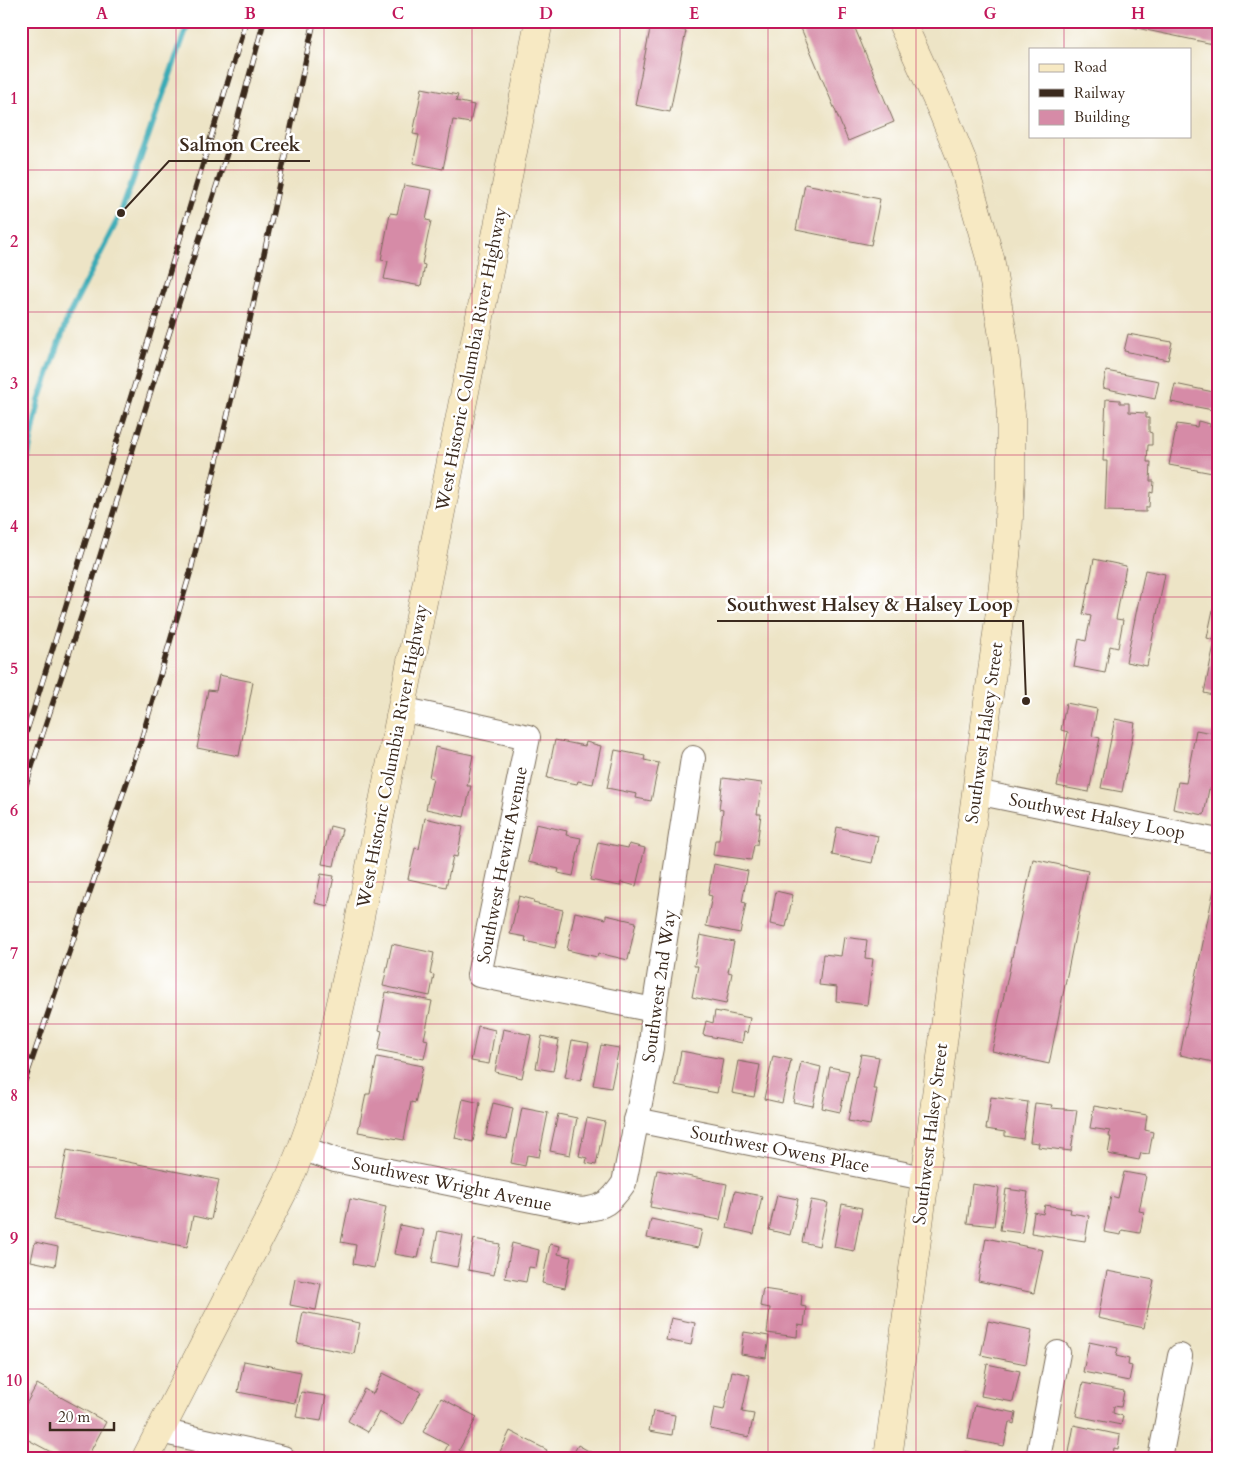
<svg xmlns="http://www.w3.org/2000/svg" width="1239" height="1479" viewBox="0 0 1239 1479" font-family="Cardo,serif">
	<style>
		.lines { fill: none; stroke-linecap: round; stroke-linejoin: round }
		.stream { stroke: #3aabb6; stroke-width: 6 }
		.building { fill: #d68ba7 }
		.street-casing { stroke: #796b59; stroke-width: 26 }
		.secondary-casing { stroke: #796b59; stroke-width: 29 }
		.street { stroke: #fff; stroke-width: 24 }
		.secondary { stroke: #f7e9c3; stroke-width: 28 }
		.rail-casing { stroke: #3b2a1e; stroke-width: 5.5 }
		.rail { stroke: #fff; stroke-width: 4; stroke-dasharray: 11; stroke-linecap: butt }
		.grid { fill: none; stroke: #c2185b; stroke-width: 1; stroke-opacity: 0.55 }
		.labels { text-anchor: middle; stroke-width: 5; stroke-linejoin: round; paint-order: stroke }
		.street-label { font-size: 18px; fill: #3b2a1e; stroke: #fff }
		.leader { fill: none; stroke: #3b2a1e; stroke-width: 2 }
		.callout-dot { fill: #3b2a1e; stroke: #fff; stroke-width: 2 }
		.callout-label { font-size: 19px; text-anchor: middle; font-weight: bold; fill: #3b2a1e; stroke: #fff; stroke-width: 5; stroke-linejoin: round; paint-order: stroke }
		.neatline { fill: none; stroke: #c2185b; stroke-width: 2 }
		.grid-label { font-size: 16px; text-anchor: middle; font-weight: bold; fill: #c2185b }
	</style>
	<rect width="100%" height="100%" fill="#fff"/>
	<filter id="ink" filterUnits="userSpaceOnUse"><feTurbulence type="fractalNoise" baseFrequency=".02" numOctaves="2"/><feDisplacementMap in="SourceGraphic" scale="10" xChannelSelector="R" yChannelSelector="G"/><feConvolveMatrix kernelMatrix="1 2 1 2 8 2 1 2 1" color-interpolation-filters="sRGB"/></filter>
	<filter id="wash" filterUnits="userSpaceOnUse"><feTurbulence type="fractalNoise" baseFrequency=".0096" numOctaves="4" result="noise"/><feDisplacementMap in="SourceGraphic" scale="20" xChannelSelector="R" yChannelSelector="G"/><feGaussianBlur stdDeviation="1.12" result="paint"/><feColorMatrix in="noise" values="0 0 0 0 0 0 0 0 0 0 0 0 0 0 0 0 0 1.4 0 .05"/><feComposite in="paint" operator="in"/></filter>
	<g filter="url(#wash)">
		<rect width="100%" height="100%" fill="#ede4c6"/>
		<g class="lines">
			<!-- stream -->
			<path class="stream" d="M21 490 39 401 68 317 121 213 189 21"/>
		</g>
		<g id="blocks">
			<!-- building -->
			<g class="building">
				<path d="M798 21H852L894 122 848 141Z"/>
				<path d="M1103 21H1178L1218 29V45Z"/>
				<path d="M651 24 686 31 670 112 635 105Z"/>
				<path d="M422 88 458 95 456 101 474 105 470 123 453 120 443 169 413 163 419 135 413 134Z"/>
				<path d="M805 184 880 199 871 245 796 230Z"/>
				<path d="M404 185 432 190 426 220 431 221 422 264 425 265 421 286 384 279 388 261 381 260 390 213 397 214Z"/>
				<path d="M1128 334 1172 342 1168 360 1124 351Z"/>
				<path d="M1106 371 1159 381 1155 399 1103 388Z"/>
				<path d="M1175 384 1218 393V411L1171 402Z"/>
				<path d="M1106 399 1120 400V403H1129V412L1146 413V418H1149V432L1152 433V445H1148L1147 462H1151L1150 481H1154L1153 493 1150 492 1149 507H1146V512L1105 511 1107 461H1103Z"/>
				<path d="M1198 421 1210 424V427L1218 428V474L1169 465 1177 424 1197 427Z"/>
				<path d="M1094 559 1126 566 1116 619 1123 620 1118 648 1110 646 1105 673 1074 667 1079 639 1086 641 1091 616 1083 614Z"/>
				<path d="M1145 570 1165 574 1147 666 1126 662Z"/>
				<path d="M1217 591H1218V696L1204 693 1215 640 1207 638Z"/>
				<path d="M219 675 253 682 239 756 197 748 208 690 216 691Z"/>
				<path d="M1066 703 1097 709 1092 736 1100 738 1089 792 1057 786 1068 732 1061 730Z"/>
				<path d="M1115 719 1135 723 1122 792 1101 788Z"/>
				<path d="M1196 730 1218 734V791L1209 789 1204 815 1173 809 1178 782 1186 783Z"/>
				<path d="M555 740 585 746 586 742 601 746 593 784 578 781 577 784 547 778Z"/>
				<path d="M435 747 473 755 467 786H471L464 817 426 809 433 778 429 777Z"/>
				<path d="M615 750 645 756 644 760 659 763 651 801 636 798 637 794 607 788Z"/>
				<path d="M723 778 762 783 757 814H761L757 845H754L751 860 713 855 715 840H719L723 810 719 809Z"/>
				<path d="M425 818 463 827 457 857 453 856 446 887 408 879 415 848 419 849Z"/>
				<path d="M536 824 567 831 566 835 581 838 573 876 558 873 559 869 528 862Z"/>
				<path d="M330 826 342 829 334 866 322 864Z"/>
				<path d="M837 827 878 836 872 863 832 855Z"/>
				<path d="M598 842 628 848 629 844 645 848 636 886 621 882 620 886 590 880Z"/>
				<path d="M1033 859 1088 871 1049 1064 992 1051Z"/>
				<path d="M714 864 748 871 742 902 746 903 740 933 706 926 712 896 708 895Z"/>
				<path d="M321 874 334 876 328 906 315 903Z"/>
				<path d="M1215 884H1218V1063L1180 1055Z"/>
				<path d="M776 891 793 895 786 927 770 924Z"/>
				<path d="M519 896 534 900 533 903 563 910 555 948 525 941 526 937 510 934Z"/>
				<path d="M575 912 606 919V915L636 922 628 960 598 953 597 957 567 950Z"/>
				<path d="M700 935 734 942 728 972 732 973 726 1004 692 997 698 966H694Z"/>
				<path d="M844 937 867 940 865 958 873 959 867 1005 836 1001 837 987 819 985 823 954 841 956Z"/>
				<path d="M392 944 434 953 430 974 434 975 430 996 383 986Z"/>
				<path d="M386 992 432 1001 424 1039 428 1040 424 1059 378 1050 382 1031 379 1030Z"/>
				<path d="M715 1011 750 1018 747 1033 744 1032 742 1043 703 1035 706 1021 713 1023Z"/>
				<path d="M478 1026 495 1030 489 1064 471 1061Z"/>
				<path d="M503 1029 531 1035 522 1078 495 1072Z"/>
				<path d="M542 1036 559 1040 553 1071 536 1068Z"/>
				<path d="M572 1040 589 1043 581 1081 565 1077Z"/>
				<path d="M601 1045 619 1048 611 1088 593 1085Z"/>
				<path d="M681 1051 723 1059 717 1093 675 1085Z"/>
				<path d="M861 1054 879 1057 873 1089H877L870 1125 848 1121Z"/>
				<path d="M773 1056 791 1060 782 1103 764 1099Z"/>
				<path d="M377 1057 423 1066 415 1103 411 1102 404 1140 358 1132 366 1094H370Z"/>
				<path d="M738 1061 760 1065 754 1097 732 1093Z"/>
				<path d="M801 1062 821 1067 813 1106 793 1102Z"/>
				<path d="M830 1067 849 1071 840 1112 822 1108Z"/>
				<path d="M991 1097 1028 1102 1023 1139 1005 1136V1132L986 1129Z"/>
				<path d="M463 1099 480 1103 473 1142 455 1138Z"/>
				<path d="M493 1103 513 1108 507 1139 486 1135Z"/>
				<path d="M1035 1103 1052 1105 1051 1108 1077 1110 1071 1151 1038 1147 1039 1143 1030 1142Z"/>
				<path d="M1094 1106 1147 1115 1145 1130 1153 1132 1149 1154 1141 1153 1139 1160 1108 1154 1111 1137H1109L1110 1131 1090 1128Z"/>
				<path d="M522 1108 548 1113 539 1157 527 1155 525 1166 511 1163Z"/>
				<path d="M558 1114 577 1118 570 1155 550 1151Z"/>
				<path d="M587 1118 605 1122 596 1165 586 1163 587 1158 579 1156Z"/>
				<path d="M67 1150 219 1180 211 1220 193 1216 187 1247 53 1220Z"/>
				<path d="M657 1170 727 1184 720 1220 650 1207Z"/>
				<path d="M1124 1172 1146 1176 1139 1211 1144 1212 1140 1233 1122 1230 1121 1235 1104 1232 1111 1196 1118 1198Z"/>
				<path d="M972 1184 999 1188 994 1226 967 1223Z"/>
				<path d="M1006 1189 1028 1192 1022 1233 1000 1230Z"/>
				<path d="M735 1191 762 1196 754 1234 727 1228Z"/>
				<path d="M777 1195 798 1199 790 1235 769 1230Z"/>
				<path d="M350 1199 386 1207 374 1268 353 1264 356 1245 341 1242Z"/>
				<path d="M811 1200 828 1203 819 1246 802 1242Z"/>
				<path d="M842 1204 862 1208 854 1251 834 1247Z"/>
				<path d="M1045 1205 1071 1209 1070 1213 1089 1216 1085 1241 1031 1233 1034 1212 1043 1214Z"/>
				<path d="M651 1219 702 1230 698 1248 647 1238Z"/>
				<path d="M400 1225 424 1230 418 1258 394 1254Z"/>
				<path d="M438 1231 463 1236 457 1267 432 1262Z"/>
				<path d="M986 1238 1043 1250 1034 1293 978 1281Z"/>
				<path d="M474 1239 500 1244 494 1275 468 1270Z"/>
				<path d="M35 1242 58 1247 55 1266 31 1261Z"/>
				<path d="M512 1243 539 1250 536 1268 529 1267 526 1282 505 1278Z"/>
				<path d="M550 1244 560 1246 558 1254 571 1257 565 1288 542 1283Z"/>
				<path d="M1107 1271 1154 1280 1144 1328 1098 1318Z"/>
				<path d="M295 1279 321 1284 316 1310 290 1305Z"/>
				<path d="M763 1289 802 1295 801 1306 806 1307 804 1326 798 1325 797 1337 767 1333 770 1308 760 1306Z"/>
				<path d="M303 1312 360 1323 354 1354 297 1343Z"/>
				<path d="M671 1318 695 1323 691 1345 666 1340Z"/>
				<path d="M988 1321 1032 1330 1026 1364 981 1355Z"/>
				<path d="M744 1332 769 1336 766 1358 741 1354Z"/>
				<path d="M1089 1342 1118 1348 1116 1356 1129 1359 1128 1365 1132 1366 1129 1381 1083 1372Z"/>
				<path d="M244 1361 301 1372 295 1403 238 1392Z"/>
				<path d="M987 1364 1020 1371 1013 1402 981 1396Z"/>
				<path d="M732 1371 750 1375 742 1412 754 1414 749 1437 710 1429 714 1408 724 1410Z"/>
				<path d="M383 1373 421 1392 403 1425 379 1412 368 1432 348 1421 364 1389 373 1394Z"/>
				<path d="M1083 1383 1124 1391 1121 1407 1114 1406 1113 1413 1123 1416 1121 1425 1076 1416Z"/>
				<path d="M37 1384 106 1422 87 1458H62L21 1436V1413Z"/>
				<path d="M301 1392 326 1396 321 1421 296 1417Z"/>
				<path d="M441 1398 477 1417 459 1450 470 1456 468 1458H441L448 1445 423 1432Z"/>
				<path d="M975 1405 1016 1413 1014 1424 1009 1422 1004 1446 968 1439Z"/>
				<path d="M653 1411 675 1415 672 1435 649 1431Z"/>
				<path d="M1217 1414H1218V1443L1211 1441Z"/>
				<path d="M1074 1425 1120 1435 1118 1449 1114 1448 1112 1458H1068Z"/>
				<path d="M510 1431 547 1450 543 1458H497Z"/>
				<path d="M578 1445 601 1458H571Z"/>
				<path d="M965 1451 995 1457V1458H964Z"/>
				<path d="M1206 1453 1218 1455V1458H1205Z"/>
			</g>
		</g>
	</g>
	<g filter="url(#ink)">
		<use href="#blocks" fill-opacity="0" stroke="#796b59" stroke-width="1"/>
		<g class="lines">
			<!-- street casing -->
			<g class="street-casing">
				<g id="street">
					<path d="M401 709 528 737 479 975 654 1010"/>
					<path d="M976 792 1218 841"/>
					<path d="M636 1120 924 1178"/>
					<path d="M302 1148 335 1160 581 1210C604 1208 611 1202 624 1183L651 1048 654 1010 693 758"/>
					<path d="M160 1431 283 1458"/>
					<path d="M1038 1458 1058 1353"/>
					<path d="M1160 1458 1180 1356"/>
				</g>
			</g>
			<!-- secondary casing -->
			<g class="secondary-casing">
				<g id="secondary">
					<path d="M146 1458 287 1184 302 1148 313 1117 323 1083 357 932 539 21"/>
					<path d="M888 1458 1001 604 1008 537 1011 477V414L1004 342 990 258 962 160 943 113 901 21"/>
				</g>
			</g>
			<!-- street -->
			<use href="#street" class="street"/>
			<!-- secondary -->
			<use href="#secondary" class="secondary"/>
			<!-- rail casing -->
			<g class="rail-casing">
				<g id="rail">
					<path d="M21 748C49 664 73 580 100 496 149 338 199 180 246 21"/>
					<path d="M21 800 84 608 152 387 236 125 264 21"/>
					<path d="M21 1092 99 865 142 737 191 570 247 333 314 21"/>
				</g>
			</g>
			<!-- rail -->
			<use href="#rail" class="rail"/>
		</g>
	</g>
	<!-- grid -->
	<path class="grid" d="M176 21V1458M324 21V1458M472 21V1458M620 21V1458M768 21V1458M916 21V1458M1064 21V49M1064 136V1458M21 170H1218M21 312H1218M21 455H1218M21 597H1218M21 740H1218M21 882H1218M21 1024H1218M21 1167H1218M21 1309H1218"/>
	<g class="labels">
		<!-- street labels -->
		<g class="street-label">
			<text transform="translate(471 359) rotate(-79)" y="6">West Historic Columbia River Highway</text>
			<text transform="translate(984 733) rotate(-82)" y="6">Southwest Halsey Street</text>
			<text transform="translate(392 756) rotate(-79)" y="6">West Historic Columbia River Highway</text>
			<text transform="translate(1097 816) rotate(11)" y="6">Southwest Halsey Loop</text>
			<text transform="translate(502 865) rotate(-79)" y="6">Southwest Hewitt Avenue</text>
			<text transform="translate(659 986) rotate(-82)" y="6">Southwest 2nd Way</text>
			<text transform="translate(930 1134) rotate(-83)" y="6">Southwest Halsey Street</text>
			<text transform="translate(780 1149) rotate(11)" y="6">Southwest Owens Place</text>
			<text transform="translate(452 1184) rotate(12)" y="6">Southwest Wright Avenue</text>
		</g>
	</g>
	<!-- callouts -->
	<path class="leader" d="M121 213L169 161H310M1026 701L1023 621H717"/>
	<g class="callout-dot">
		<circle cx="121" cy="213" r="5"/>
		<circle cx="1026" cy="701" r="5"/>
	</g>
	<g class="callout-label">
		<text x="240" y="151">Salmon Creek</text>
		<text x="870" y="611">Southwest Halsey &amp; Halsey Loop</text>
	</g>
	<!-- margin -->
	<rect width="1239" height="1479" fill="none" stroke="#fff" stroke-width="55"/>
	<!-- legend -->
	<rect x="1029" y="48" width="162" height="90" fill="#ffffff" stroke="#b1aaa5"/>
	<rect x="1039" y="64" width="25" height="8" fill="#f7e9c3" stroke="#b1aaa5"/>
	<text x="1074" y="72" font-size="15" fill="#3b2a1e">Road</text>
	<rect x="1039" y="89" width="25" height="8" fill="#3b2a1e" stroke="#b1aaa5"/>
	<text x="1074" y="98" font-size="15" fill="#3b2a1e">Railway</text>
	<rect x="1039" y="110" width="25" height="15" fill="#d68ba7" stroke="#b1aaa5"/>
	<text x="1074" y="122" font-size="15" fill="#3b2a1e">Building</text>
	<!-- scale -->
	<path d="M50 1422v8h64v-8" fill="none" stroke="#3b2a1e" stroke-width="2.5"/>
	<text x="58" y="1422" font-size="15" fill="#3b2a1e" stroke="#ffffff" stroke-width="4" paint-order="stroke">20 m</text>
	<rect x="28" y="28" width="1184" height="1424" class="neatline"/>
	<g class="grid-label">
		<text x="102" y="19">A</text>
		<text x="250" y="19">B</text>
		<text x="398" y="19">C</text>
		<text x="546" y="19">D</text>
		<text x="694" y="19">E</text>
		<text x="842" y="19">F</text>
		<text x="990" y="19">G</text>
		<text x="1138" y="19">H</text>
		<text x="14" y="104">1</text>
		<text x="14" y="247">2</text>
		<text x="14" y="389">3</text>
		<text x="14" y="532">4</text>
		<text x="14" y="674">5</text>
		<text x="14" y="816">6</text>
		<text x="14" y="959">7</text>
		<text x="14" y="1101">8</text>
		<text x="14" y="1244">9</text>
		<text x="14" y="1386">10</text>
	</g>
</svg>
